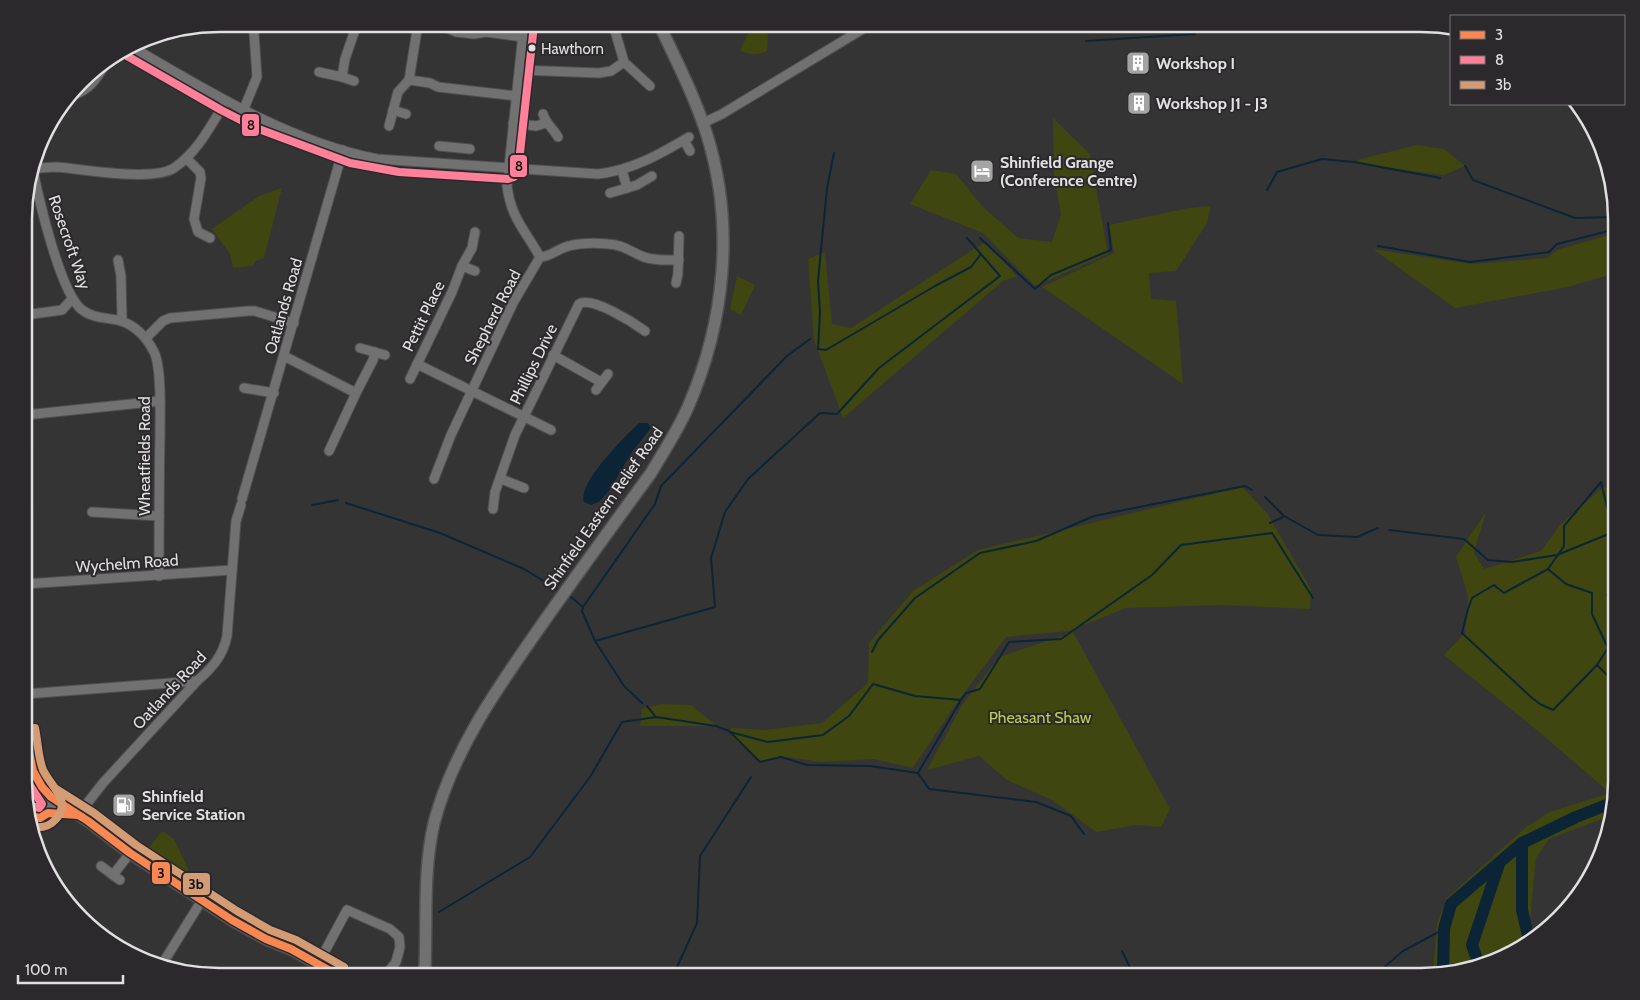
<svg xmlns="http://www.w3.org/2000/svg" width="1640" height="1000" viewBox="0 0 1640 1000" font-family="Cabin,sans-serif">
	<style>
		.green { fill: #3f460f }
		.water { fill: #0b2537 }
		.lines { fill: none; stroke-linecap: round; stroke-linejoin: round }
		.stream { stroke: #0b2537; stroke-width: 2 }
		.river { stroke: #0b2537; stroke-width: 12 }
		.minor-casing { stroke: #515051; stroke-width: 11 }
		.major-casing { stroke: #515051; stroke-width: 14 }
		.minor { stroke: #717171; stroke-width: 9 }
		.major { stroke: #717171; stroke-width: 11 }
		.bus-1-casing { stroke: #2c292c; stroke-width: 11 }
		.bus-2-casing { stroke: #2c292c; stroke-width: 11 }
		.bus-3-casing { stroke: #2c292c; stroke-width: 11 }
		.bus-1 { stroke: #f88751; stroke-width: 8 }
		.bus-2 { stroke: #ff8098; stroke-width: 8 }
		.bus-3 { stroke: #d39c74; stroke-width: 8 }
		.bus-dot { fill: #e1e0e1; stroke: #2c292c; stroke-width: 2 }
		.labels { text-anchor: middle; stroke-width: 4; stroke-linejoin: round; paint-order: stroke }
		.bus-label { font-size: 15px; fill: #e1e0e1; stroke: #2c292c; text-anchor: start }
		.poi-label { font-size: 16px; font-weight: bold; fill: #e1e0e1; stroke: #2c292c; text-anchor: start }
		.street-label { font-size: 16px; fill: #e1e0e1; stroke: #2c292c }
		.park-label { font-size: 16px; fill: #b9cf4d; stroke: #2c292c }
		.rim { fill: none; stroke: #e1e0e1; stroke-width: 2.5 }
		.line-badge { stroke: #2c292c; stroke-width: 2 }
		.pale-badge-label { font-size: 14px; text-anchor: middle; font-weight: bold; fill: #111 }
	</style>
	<rect width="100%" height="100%" fill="#353435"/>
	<!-- green -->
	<g class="green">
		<path d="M753 24H767L768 36 767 51C758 55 748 56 740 50Z"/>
		<path d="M1053 118 1090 154 1108 254 1035 286 983 233 910 204 931 170 956 174 983 207 1018 238 1052 242 1061 215 1054 175Z"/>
		<path d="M1417 145 1444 149 1465 166 1444 175 1369 166 1357 160Z"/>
		<path d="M282 188 264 258 256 261 252 266 233 268 230 254 212 229 259 196Z"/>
		<path d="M1211 206 1207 223 1176 271 1149 273 1151 299 1176 301 1183 384 1042 287 1114 253 1109 225 1188 208Z"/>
		<path d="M1616 233V273L1568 287 1455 308 1373 249 1472 264 1547 258 1557 250Z"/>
		<path d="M985 242 1017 276 1003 281 843 418 814 340 808 259 825 252 832 324 851 328Z"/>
		<path d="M737 276 755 285 741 315 730 309Z"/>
		<path d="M1242 487 1267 513 1311 589 1310 609 1223 605 1126 608 1069 631 1006 637 958 701 913 768 874 759 821 762 787 757 760 761 732 737 731 728 765 730 822 723 868 683 869 643 913 591 978 550Z"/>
		<path d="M1603 487 1616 488V793L1612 815 1549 839 1536 858 1528 941 1518 950 1433 976H1427L1433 971 1437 923 1447 898 1526 827 1550 812 1610 793 1538 731 1444 655 1465 633 1468 596 1456 557 1486 512 1474 552 1484 569 1541 551 1561 524Z"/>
		<path d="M1073 632 1170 809 1161 827 1136 825 1096 832 1052 800 1007 780 979 756 927 770 962 705 999 657Z"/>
		<path d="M662 704 691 705 717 726H640L642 709Z"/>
		<path d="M41 792 48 804 42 813 29 812 25 805C26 794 32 794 41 792Z"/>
		<path d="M162 831 174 839 191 875 187 880 145 853Z"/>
	</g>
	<!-- water -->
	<path class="water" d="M639 423H648L651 428 632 452 609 491 599 502 591 505 584 502C578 483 624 437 639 423Z"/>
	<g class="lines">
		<!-- stream -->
		<g class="stream">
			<path d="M1086 41 1195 34"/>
			<path d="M834 153 827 188 818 281 820 312 818 349 826 350 935 286 971 267 981 254"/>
			<path d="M1465 166 1473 180 1575 218 1616 217"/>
			<path d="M1267 190 1277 172 1322 159 1354 162 1440 178"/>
			<path d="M980 238 1035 289 1051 275 1111 250 1108 223"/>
			<path d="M1378 246 1470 262 1549 252 1557 244 1616 229"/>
			<path d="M1601 482 1608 511 1616 519"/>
			<path d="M1265 497 1284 516 1318 535 1357 537 1378 528"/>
			<path d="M346 503 440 533 524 569 560 591"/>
			<path d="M312 505 338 500"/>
			<path d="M1270 523 1283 517"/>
			<path d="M1389 530 1464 539 1488 560 1512 562 1557 555 1616 531"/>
			<path d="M1548 569 1566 584 1592 593V614L1608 648 1597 665 1553 710 1540 704 1531 697 1462 633 1468 609 1472 598 1494 585 1504 593 1548 569 1564 546V526L1601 482"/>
			<path d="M1607 595 1616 597"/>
			<path d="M571 597 583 607 582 611 595 641"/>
			<path d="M583 607 655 504 661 486 787 356 810 339"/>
			<path d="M872 652 878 640 915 598 980 553 1036 541 1094 516 1245 486 1252 490"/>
			<path d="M1597 665 1616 684"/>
			<path d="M642 703 624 686 595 641 715 607 711 558 725 512 748 479 820 413 837 414 879 368 1000 276 967 238"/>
			<path d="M647 706 655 716"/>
			<path d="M730 732 768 742 823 735 849 716 873 684 915 696 961 700"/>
			<path d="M918 773 961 700 966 693 980 689 1009 642 1061 639 1152 575 1181 545 1272 533 1313 598"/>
			<path d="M439 912 530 857 590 777 622 722 656 717 716 726 729 731 760 762 781 757 807 765 870 766 918 773 929 789 1036 802 1071 816 1084 834"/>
			<path d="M1122 951 1134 976"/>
			<path d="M673 976 697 923 700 856 751 777"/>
			<path d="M1374 976 1403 951 1444 929"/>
		</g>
		<!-- river -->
		<g class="river">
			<path d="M1522 843V910L1529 940"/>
			<path d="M1478 962 1472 945 1499 864"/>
			<path d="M1443 973 1444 929 1451 904 1522 843 1576 817 1614 802"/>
		</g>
		<!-- minor casing -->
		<g class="minor-casing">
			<g id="minor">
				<path d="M524 24 507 186C511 218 525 230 540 257"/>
				<path d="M613 24 624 62 650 86"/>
				<path d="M417 25 447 28 456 32 474 34 486 32 523 37"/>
				<path d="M132 47C209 92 288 141 377 159L598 174C633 170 660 154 689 137"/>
				<path d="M520 70 599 73 611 71 624 62"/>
				<path d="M319 72 342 77 345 59 357 24"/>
				<path d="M342 77 354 81"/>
				<path d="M409 80 430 83 438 87 517 96"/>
				<path d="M73 95C90 90 97 78 106 63"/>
				<path d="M393 110 406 114"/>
				<path d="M243 111 257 77 254 33 255 24"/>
				<path d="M543 114C546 124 553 128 558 137"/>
				<path d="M513 123 536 126 546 123"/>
				<path d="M703 123 722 114 871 24"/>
				<path d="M389 126 398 92 409 80 418 24"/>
				<path d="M684 140 690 151"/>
				<path d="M439 146 470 149"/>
				<path d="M186 158 200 172 201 178 194 219 198 232 210 238"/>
				<path d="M33 169C41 168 49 167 56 167 83 169 152 182 174 168 198 152 211 125 226 101"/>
				<path d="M33 170C39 200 60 291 81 309 93 319 107 317 121 321 136 326 147 338 154 352 162 367 160 416 160 435 159 482 159 529 159 576"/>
				<path d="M622 170 627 188"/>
				<path d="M610 193 637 185 652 176"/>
				<path d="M540 257C550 257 559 248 569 246 581 243 596 243 608 244 622 244 631 252 644 257 655 261 668 260 679 260"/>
				<path d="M118 260 121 276 122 321"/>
				<path d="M462 266 475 271"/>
				<path d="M676 283 678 274 679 236"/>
				<path d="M25 315 62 310 72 299"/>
				<path d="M146 338 163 321 170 318 248 311H255L294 323"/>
				<path d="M360 348 385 355"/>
				<path d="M553 355 601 382"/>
				<path d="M284 356 356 393 373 360 375 352"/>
				<path d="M417 364 551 430"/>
				<path d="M410 379 452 292 462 266 472 248 475 232"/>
				<path d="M244 388 274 393"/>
				<path d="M596 390 608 374"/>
				<path d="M25 415 160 401"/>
				<path d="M329 451 356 393"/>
				<path d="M434 479 451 435 513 303 540 257"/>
				<path d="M501 479 524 488"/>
				<path d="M242 499 343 150"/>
				<path d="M493 509 495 492 515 435 579 304C592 296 634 323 645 331"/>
				<path d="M92 512 159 516"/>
				<path d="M25 584 232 570"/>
				<path d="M25 694 197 681"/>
				<path d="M78 815 103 783 197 681C212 668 223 656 227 636L236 521 241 505"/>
				<path d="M101 866 113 875"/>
				<path d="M120 880 113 875 130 853"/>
				<path d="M318 964 347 910 390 929 399 937 400 947 396 962 385 976"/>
				<path d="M164 968 166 958 202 900"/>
			</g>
		</g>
		<!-- major casing -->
		<g class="major-casing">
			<g id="major">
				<path d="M25 730C28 743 29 760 34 773 36 777 39 783 42 787 48 795 58 803 47 814 42 819 35 818 29 816"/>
				<path d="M25 794 34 788 45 790"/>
				<path d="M51 797 88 821 130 853 232 920 266 939 291 949 339 976"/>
				<path d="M422 976 425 967C427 919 423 871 434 823 453 751 496 690 538 630 575 577 613 525 651 473 664 451 678 430 688 407 725 322 735 225 707 135 695 97 676 60 659 24"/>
			</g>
		</g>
		<!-- minor -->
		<use href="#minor" class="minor"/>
		<!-- major -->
		<use href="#major" class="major"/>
		<!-- bus-1 casing -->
		<g class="bus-1-casing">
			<g id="bus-1">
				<path d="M25 732 33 771 42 787 51 797 88 821 130 853 232 920 266 939 291 949 339 976"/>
				<path d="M29 816 40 818 48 813 78 815 82 817"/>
			</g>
		</g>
		<!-- bus-2 casing -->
		<g class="bus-2-casing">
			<g id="bus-2">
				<path d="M127 56 221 110 256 128 350 163 399 172 508 179 514 177 518 171 534 25"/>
				<path d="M25 778 42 804 39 808 32 806"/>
			</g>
		</g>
		<!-- bus-3 casing -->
		<g class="bus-3-casing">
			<g id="bus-3">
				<path d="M56 789 94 813 136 845 237 911 270 930 296 940 344 967"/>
				<path d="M33 827C41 828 49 827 55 820 73 801 51 787 43 770 38 757 38 742 35 728"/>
			</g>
		</g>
		<!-- bus-1 -->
		<use href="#bus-1" class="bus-1"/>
		<!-- bus-2 -->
		<use href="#bus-2" class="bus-2"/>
		<!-- bus-3 -->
		<use href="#bus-3" class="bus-3"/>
	</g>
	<!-- icons -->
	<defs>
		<g id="building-square" transform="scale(1.25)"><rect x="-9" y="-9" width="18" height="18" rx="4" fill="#a5a4a5" stroke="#2c292c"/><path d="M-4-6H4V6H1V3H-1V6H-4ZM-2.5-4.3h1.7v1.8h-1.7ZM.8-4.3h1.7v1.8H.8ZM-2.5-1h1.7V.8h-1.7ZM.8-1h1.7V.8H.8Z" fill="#fff"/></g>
		<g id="hotel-square" transform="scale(1.25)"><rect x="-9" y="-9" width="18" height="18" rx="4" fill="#a5a4a5" stroke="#2c292c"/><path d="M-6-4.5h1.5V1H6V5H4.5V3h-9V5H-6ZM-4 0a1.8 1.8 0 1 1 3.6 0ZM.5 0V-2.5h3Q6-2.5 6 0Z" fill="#fff"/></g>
		<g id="fuel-square" transform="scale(1.25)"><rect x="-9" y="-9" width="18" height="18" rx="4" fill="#a5a4a5" stroke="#2c292c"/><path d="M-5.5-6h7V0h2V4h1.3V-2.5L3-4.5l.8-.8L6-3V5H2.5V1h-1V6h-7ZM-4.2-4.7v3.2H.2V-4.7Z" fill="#fff"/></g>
	</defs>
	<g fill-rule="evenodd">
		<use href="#building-square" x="1138" y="63"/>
		<use href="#building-square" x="1139" y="103"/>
		<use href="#hotel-square" x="982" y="171"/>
		<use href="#fuel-square" x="124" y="805"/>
	</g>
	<!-- markers -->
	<circle class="bus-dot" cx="532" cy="48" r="4.5"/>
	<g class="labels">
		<!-- bus labels -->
		<g class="bus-label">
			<text x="541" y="54">Hawthorn</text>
		</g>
		<!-- poi labels -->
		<g class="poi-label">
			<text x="1156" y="69">Workshop I</text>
			<text x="1156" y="109">Workshop J1 - J3</text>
			<text x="1000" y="168">Shinfield Grange<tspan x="1000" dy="18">(Conference Centre)</tspan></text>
			<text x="142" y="802">Shinfield<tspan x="142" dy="18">Service Station</tspan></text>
		</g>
		<!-- street labels -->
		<g class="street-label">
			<text transform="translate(70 242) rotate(71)" y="6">Rosecroft Way</text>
			<text transform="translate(283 306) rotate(-74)" y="6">Oatlands Road</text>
			<text transform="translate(423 316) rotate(-64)" y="6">Pettit Place</text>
			<text transform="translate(492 317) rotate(-63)" y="6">Shepherd Road</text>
			<text transform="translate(533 364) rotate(-64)" y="6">Phillips Drive</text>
			<text transform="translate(144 456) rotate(-90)" y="6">Wheatfields Road</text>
			<text transform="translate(603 508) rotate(-55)" y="6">Shinfield Eastern Relief Road</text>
			<text transform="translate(127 563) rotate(-4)" y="6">Wychelm Road</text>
			<text transform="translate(169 690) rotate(-47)" y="6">Oatlands Road</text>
		</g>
		<!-- park labels -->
		<g class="park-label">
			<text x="1040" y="723">Pheasant Shaw</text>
		</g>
	</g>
	<!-- crop -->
	<path d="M0 0H1640V1000H0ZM219 32H1421A187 187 0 0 1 1608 219V781A187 187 0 0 1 1421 968H219A187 187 0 0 1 32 781V219A187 187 0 0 1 219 32Z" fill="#2c292c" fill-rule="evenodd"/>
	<path class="rim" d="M219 32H1421A187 187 0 0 1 1608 219V781A187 187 0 0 1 1421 968H219A187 187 0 0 1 32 781V219A187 187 0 0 1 219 32Z"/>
	<g class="line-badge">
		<rect x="241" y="113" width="19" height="24" rx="5" fill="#ff8098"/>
		<rect x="509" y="154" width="19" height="24" rx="5" fill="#ff8098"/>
		<rect x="151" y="861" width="20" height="24" rx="5" fill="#f88751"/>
		<rect x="182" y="872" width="29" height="24" rx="5" fill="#d39c74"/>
	</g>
	<g class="pale-badge-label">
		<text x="251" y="130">8</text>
		<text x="519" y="171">8</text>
		<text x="161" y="878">3</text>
		<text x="196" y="889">3b</text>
	</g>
	<!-- legend -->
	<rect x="1450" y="15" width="175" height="90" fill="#2c292c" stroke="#747274"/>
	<rect x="1460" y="31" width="25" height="8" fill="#f88751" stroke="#747274"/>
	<text x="1495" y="40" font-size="15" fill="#e1e0e1">3</text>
	<rect x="1460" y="56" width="25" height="8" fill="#ff8098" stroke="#747274"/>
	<text x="1495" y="65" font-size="15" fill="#e1e0e1">8</text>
	<rect x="1460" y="81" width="25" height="8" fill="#d39c74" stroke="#747274"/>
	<text x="1495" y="90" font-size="15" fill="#e1e0e1">3b</text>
	<!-- scale -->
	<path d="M18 975v8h105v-8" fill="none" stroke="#e1e0e1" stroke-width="2.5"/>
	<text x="25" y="975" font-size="15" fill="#e1e0e1" stroke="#2c292c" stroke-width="4" paint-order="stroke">100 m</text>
</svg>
